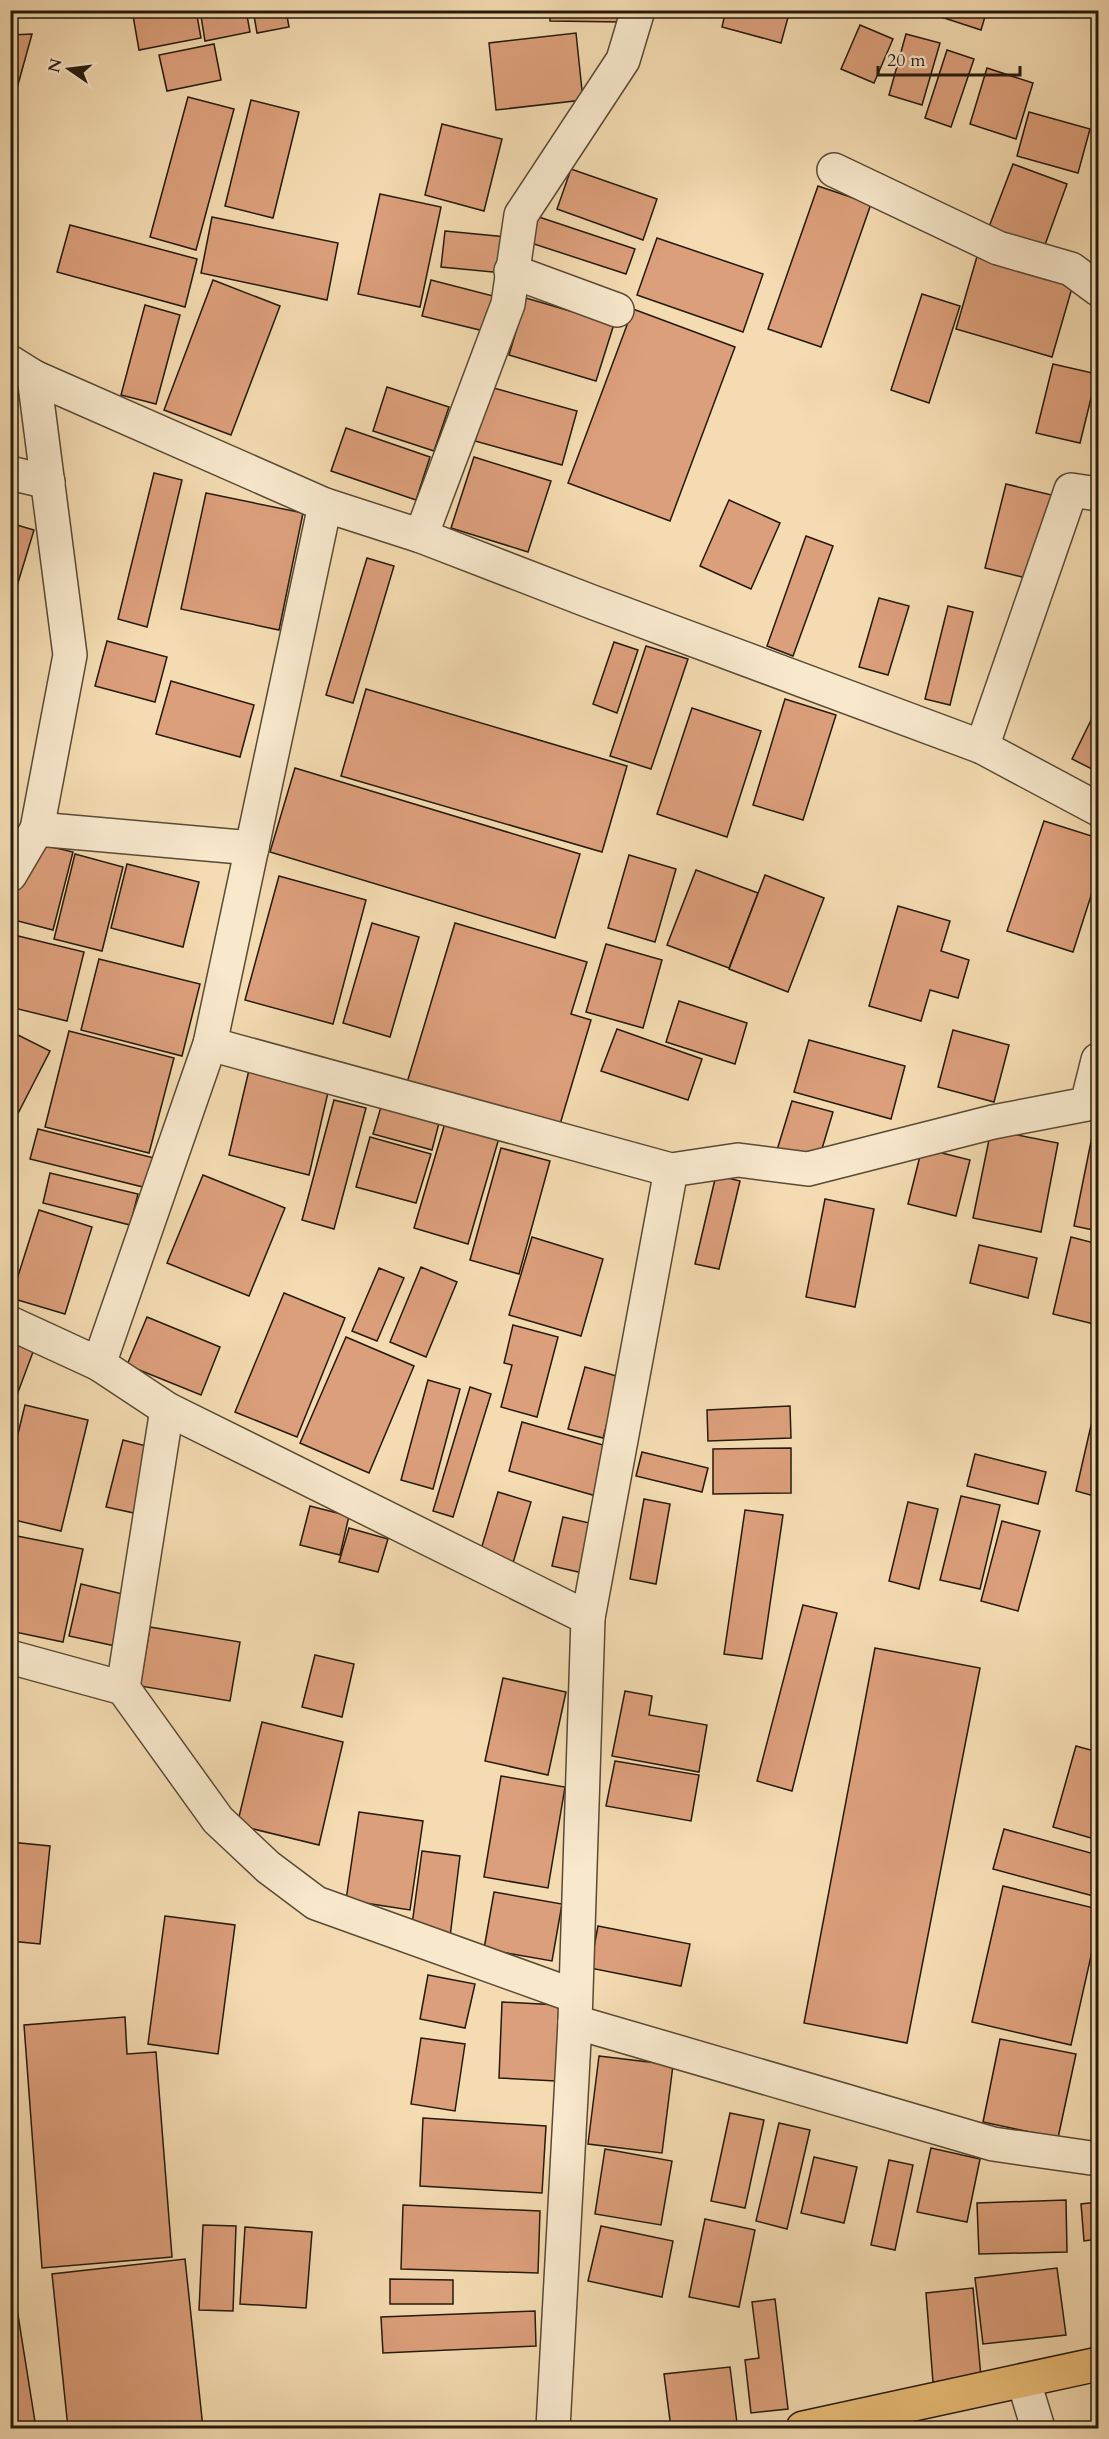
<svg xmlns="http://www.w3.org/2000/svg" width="1109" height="2439" viewBox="0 0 1109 2439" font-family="Cardo,serif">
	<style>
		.building { fill: #dc9f7b; stroke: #251a0b; stroke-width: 1.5 }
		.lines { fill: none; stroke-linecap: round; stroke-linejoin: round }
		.minor-casing { stroke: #594a34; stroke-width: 36 }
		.trunk-casing { stroke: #251a0b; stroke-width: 36 }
		.minor { stroke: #f8e8cc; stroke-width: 33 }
		.trunk { stroke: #eabe78; stroke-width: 33 }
	</style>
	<rect width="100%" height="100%" fill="#f4dbb1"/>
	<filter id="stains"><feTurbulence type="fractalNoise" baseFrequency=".00333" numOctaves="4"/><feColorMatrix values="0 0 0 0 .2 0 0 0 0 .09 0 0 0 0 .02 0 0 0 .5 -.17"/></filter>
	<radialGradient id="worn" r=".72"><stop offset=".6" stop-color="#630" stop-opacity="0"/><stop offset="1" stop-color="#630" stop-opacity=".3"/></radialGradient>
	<!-- building -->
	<g class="building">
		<path d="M132 10H196L201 38 139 50Z"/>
		<path d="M200 10H246L250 32 205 41Z"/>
		<path d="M253 10H286L289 27 257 33Z"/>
		<path d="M550 10H621V22L550 21Z"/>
		<path d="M712 10H790L781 43 722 27 725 14Z"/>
		<path d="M943 10H987L981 30 941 17Z"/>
		<path d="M860 25 893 39 874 83 841 69Z"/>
		<path d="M576 33 583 100 496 110 489 43Z"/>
		<path d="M32 34 14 99 10 98V35Z"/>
		<path d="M906 34 940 43 922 105 889 95Z"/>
		<path d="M214 44 221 80 167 91 159 55Z"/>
		<path d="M947 50 974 59 951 127 925 118Z"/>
		<path d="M987 68 1033 83 1016 139 970 124Z"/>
		<path d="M188 97 234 109 196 250 150 237Z"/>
		<path d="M251 100 299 112 273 218 225 206Z"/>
		<path d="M1029 112 1090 129 1078 173 1017 156Z"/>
		<path d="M442 124 502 139 484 211 425 195Z"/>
		<path d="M1013 164 1067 184 1042 253 987 232Z"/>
		<path d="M571 169 657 199 643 240 557 209Z"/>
		<path d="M818 186 871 204 821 347 768 329Z"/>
		<path d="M380 194 441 207 420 307 358 294Z"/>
		<path d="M536 216 635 249 626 274 528 242Z"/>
		<path d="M212 217 338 243 327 300 201 273Z"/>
		<path d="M70 225 197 259 185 307 57 272Z"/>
		<path d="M445 231 507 237 503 273 441 267Z"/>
		<path d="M657 238 763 274 743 332 637 295Z"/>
		<path d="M978 253 1074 281 1052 357 956 329Z"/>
		<path d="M213 280 280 306 231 435 164 410Z"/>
		<path d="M431 280 497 297 488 332 422 316Z"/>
		<path d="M922 294 960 306 929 403 891 390Z"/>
		<path d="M526 298 614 324 596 381 509 355Z"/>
		<path d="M145 305 180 315 156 404 121 395Z"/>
		<path d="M633 309 735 347 670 521 568 483Z"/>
		<path d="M1053 364 1097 374 1080 443 1036 433Z"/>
		<path d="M387 387 449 407 434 451 373 431Z"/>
		<path d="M490 387 577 411 562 465 475 441Z"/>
		<path d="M346 428 430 457 416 500 331 471Z"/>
		<path d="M474 457 551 481 528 552 451 528Z"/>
		<path d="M154 473 182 480 147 627 118 619Z"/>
		<path d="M1006 484 1060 497 1039 581 985 568Z"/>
		<path d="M206 493 303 513 279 630 181 609Z"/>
		<path d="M729 500 780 523 751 589 700 566Z"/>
		<path d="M10 523 34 530 10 609Z"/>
		<path d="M806 536 833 546 793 656 767 646Z"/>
		<path d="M367 558 394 566 353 703 326 695Z"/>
		<path d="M879 598 909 606 888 675 859 667Z"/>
		<path d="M948 606 973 612 950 705 925 699Z"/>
		<path d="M107 641 167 657 155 702 95 686Z"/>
		<path d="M614 642 638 650 617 713 593 704Z"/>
		<path d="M646 646 688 659 651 769 610 756Z"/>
		<path d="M171 681 254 705 240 757 156 734Z"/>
		<path d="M366 689 627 766 602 852 341 776Z"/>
		<path d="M785 699 836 715 803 820 753 805Z"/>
		<path d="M1098 706V772L1072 759Z"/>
		<path d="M692 708 761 731 727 837 657 814Z"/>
		<path d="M295 768 580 854 555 938 270 852Z"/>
		<path d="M1044 821 1098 838V874L1073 952 1007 931Z"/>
		<path d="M35 843 73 852 53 930 10 919V882Z"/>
		<path d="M75 854 123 867 102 951 54 939Z"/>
		<path d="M629 855 676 869 655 942 608 928Z"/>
		<path d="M127 864 199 882 183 947 111 928Z"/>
		<path d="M696 870 758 893 729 968 667 945Z"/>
		<path d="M765 875 824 898 788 992 729 969Z"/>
		<path d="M279 876 366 900 333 1024 245 1000Z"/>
		<path d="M898 906 950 921 941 951 969 960 958 998 930 990 921 1021 869 1006Z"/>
		<path d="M372 923 419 937 390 1037 343 1023Z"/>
		<path d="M455 923 587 962 571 1014 591 1020 558 1131 406 1086Z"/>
		<path d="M10 934 84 952 67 1021 10 1007Z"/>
		<path d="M606 944 662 960 643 1028 586 1012Z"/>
		<path d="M99 959 200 984 182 1056 81 1030Z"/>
		<path d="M679 1001 747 1023 735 1064 666 1042Z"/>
		<path d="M617 1029 702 1059 688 1100 601 1071Z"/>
		<path d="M953 1030 1009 1045 994 1102 938 1087Z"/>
		<path d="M10 1031 50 1051 10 1129Z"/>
		<path d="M69 1031 174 1058 149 1153 45 1127Z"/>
		<path d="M809 1040 905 1066 891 1119 794 1092Z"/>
		<path d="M249 1070 329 1088 309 1175 229 1155Z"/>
		<path d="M334 1100 366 1108 334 1229 302 1220Z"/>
		<path d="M792 1101 833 1112 818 1162 777 1150Z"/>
		<path d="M381 1107 439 1123 432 1150 373 1134Z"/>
		<path d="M1098 1107V1231L1074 1226Z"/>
		<path d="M445 1123 499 1138 468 1244 414 1228Z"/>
		<path d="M38 1129 154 1158 147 1188 30 1159Z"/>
		<path d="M991 1130 1058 1143 1041 1232 973 1218Z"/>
		<path d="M370 1137 431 1154 416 1203 356 1187Z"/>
		<path d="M501 1148 550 1161 519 1274 470 1260Z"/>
		<path d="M922 1148 970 1160 956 1216 908 1204Z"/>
		<path d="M50 1173 138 1194 130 1225 43 1203Z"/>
		<path d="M203 1175 285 1208 249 1296 167 1263Z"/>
		<path d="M716 1175 740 1181 719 1269 695 1264Z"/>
		<path d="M825 1199 874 1209 855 1307 806 1297Z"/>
		<path d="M39 1210 92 1227 65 1314 11 1298Z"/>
		<path d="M532 1237 603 1259 581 1336 509 1315Z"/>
		<path d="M1071 1237 1098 1244V1325L1053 1314Z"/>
		<path d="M979 1245 1037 1258 1028 1298 970 1283Z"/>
		<path d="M421 1267 457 1282 426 1357 390 1342Z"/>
		<path d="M379 1268 404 1278 377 1341 352 1331Z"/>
		<path d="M284 1293 345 1318 297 1437 235 1412Z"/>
		<path d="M147 1317 220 1347 201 1395 127 1365Z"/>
		<path d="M513 1325 558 1337 537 1417 501 1407 512 1365 504 1363Z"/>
		<path d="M10 1332 36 1344 11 1411H10Z"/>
		<path d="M346 1337 414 1366 369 1473 300 1443Z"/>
		<path d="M585 1367 620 1377 603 1438 568 1429Z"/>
		<path d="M428 1380 460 1389 433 1489 401 1480Z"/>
		<path d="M470 1387 491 1394 453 1517 433 1511Z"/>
		<path d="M1098 1395V1497L1076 1491Z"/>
		<path d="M25 1405 88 1420 61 1531 10 1519V1466Z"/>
		<path d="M790 1406 791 1438 708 1441 707 1410Z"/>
		<path d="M522 1422 617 1449 603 1498 509 1471Z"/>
		<path d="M123 1440 150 1447 134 1513 106 1507Z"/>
		<path d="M791 1448V1493L713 1494V1449Z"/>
		<path d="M642 1452 708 1468 702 1492 636 1476Z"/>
		<path d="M975 1454 1046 1472 1038 1504 967 1486Z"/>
		<path d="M498 1492 531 1502 513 1563 480 1553Z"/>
		<path d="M961 1496 1000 1505 980 1589 940 1580Z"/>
		<path d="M644 1499 670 1504 656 1584 630 1579Z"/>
		<path d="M908 1502 938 1509 919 1589 889 1581Z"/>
		<path d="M310 1506 349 1516 340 1555 300 1545Z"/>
		<path d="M745 1510 783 1515 762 1659 724 1654Z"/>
		<path d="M563 1517 598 1525 587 1574 552 1566Z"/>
		<path d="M1002 1521 1040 1531 1018 1611 981 1601Z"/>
		<path d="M349 1528 388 1539 378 1572 339 1562Z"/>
		<path d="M17 1536 83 1549 63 1642 10 1631V1566Z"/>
		<path d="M81 1584 131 1596 120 1647 69 1636Z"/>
		<path d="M803 1605 837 1613 792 1791 757 1781Z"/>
		<path d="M150 1627 240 1642 230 1701 140 1686Z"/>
		<path d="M875 1648 980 1668 907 2043 804 2023Z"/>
		<path d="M315 1655 354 1664 342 1717 302 1707Z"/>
		<path d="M503 1678 566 1692 548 1775 485 1761Z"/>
		<path d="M625 1691 652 1696 649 1715 707 1725 699 1772 612 1756Z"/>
		<path d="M262 1722 343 1742 319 1845 237 1825Z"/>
		<path d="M1076 1746 1098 1752V1840L1053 1827Z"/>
		<path d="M615 1761 699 1775 691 1821 606 1806Z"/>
		<path d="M501 1776 565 1787 548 1888 484 1877Z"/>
		<path d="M359 1812 423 1821 410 1910 346 1900Z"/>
		<path d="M1004 1829 1098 1855 1097 1897 993 1869Z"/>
		<path d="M10 1842 50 1846 40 1944 10 1941Z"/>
		<path d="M422 1851 460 1856 450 1937 411 1932Z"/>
		<path d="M1003 1886 1098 1909V1925L1071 2045 972 2022Z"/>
		<path d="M494 1892 562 1904 552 1961 484 1949Z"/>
		<path d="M165 1916 235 1925 218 2054 148 2044Z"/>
		<path d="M598 1926 690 1944 681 1986 590 1968Z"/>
		<path d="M428 1975 475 1984 465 2028 420 2019Z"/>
		<path d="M502 2002 559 2005 556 2081 499 2078Z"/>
		<path d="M125 2017 127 2054 156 2052 172 2257 42 2268 24 2025Z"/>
		<path d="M421 2038 465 2044 455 2111 411 2104Z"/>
		<path d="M1000 2039 1076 2054 1058 2138 983 2122Z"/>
		<path d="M599 2056 673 2065 662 2153 588 2144Z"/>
		<path d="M730 2113 764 2120 745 2208 711 2201Z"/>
		<path d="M423 2118 546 2126 542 2193 420 2186Z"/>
		<path d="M779 2123 810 2130 787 2229 756 2221Z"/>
		<path d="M931 2148 980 2159 967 2222 917 2212Z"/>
		<path d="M605 2149 672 2161 661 2225 595 2214Z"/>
		<path d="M814 2157 857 2167 844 2223 801 2213Z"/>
		<path d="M889 2160 913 2165 895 2250 871 2245Z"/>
		<path d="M1066 2200 1067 2252 979 2254 977 2203Z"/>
		<path d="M1098 2202V2239L1084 2241 1081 2204Z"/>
		<path d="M403 2205 540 2211 538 2273 401 2269Z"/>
		<path d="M705 2219 755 2230 739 2307 689 2297Z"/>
		<path d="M203 2225 236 2226 233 2311 199 2310Z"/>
		<path d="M601 2226 673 2241 662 2297 588 2281Z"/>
		<path d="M245 2227 312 2232 306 2308 240 2304Z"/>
		<path d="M185 2259 203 2428H68L52 2274Z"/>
		<path d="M10 2265 36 2428H10Z"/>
		<path d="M1057 2268 1066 2335 983 2344 975 2278Z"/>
		<path d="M390 2279 453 2280V2304H390Z"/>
		<path d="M973 2288 981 2377 933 2382 926 2293Z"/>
		<path d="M775 2299 788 2409 751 2413 745 2360 759 2358 752 2302Z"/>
		<path d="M535 2311 536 2346 383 2353 381 2317Z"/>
		<path d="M730 2367 737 2423 694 2428H671L664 2374Z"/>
	</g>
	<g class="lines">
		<!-- minor casing -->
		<g class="minor-casing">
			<g id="minor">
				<path d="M834 170 998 248 1071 269 1098 289"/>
				<path d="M511 271 617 310"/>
				<path d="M10 362 34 377 325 505 421 536 592 602 982 747 1098 809"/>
				<path d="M10 473 48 482"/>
				<path d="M325 505 210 1044 99 1364 167 1409 588 1618"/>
				<path d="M421 536 508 304 521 215 623 60 638 10"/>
				<path d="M982 747 1071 490 1098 494"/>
				<path d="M37 829 252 848"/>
				<path d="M10 875 37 829 70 655 34 377"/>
				<path d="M210 1044 671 1170 738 1160 808 1169 993 1122 1087 1104 1098 1060"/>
				<path d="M10 1323 99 1364"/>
				<path d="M10 1657 123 1688 218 1820 268 1867 316 1903 575 1996"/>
				<path d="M123 1688 167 1409"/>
				<path d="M575 2022 993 2144 1098 2159"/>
				<path d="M1024 2382 1038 2428"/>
				<path d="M553 2428 575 2022 588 1618 671 1170"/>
			</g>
		</g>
		<!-- trunk casing -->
		<g class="trunk-casing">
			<path id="trunk" d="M803 2428 1098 2364"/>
		</g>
		<!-- minor -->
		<use href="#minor" class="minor"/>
		<!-- trunk -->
		<use href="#trunk" class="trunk"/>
	</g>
	<!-- margin -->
	<rect width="1109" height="2439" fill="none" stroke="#f4dbb1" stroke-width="36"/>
	<rect x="12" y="12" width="1085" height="2415" fill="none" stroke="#251a0b" stroke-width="3"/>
	<rect x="18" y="18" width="1073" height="2403" fill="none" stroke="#251a0b" stroke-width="1.5"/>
	<!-- north arrow -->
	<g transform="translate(69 69) rotate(284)" stroke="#f8e8cc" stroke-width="4.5" paint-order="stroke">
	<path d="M0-4.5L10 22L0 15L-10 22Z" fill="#251a0b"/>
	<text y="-9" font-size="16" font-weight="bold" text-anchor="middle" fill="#251a0b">N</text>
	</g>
	<!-- scale -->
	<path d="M878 66v9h142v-9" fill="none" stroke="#251a0b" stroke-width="3"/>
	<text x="887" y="66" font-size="18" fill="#251a0b" stroke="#f8e8cc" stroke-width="4.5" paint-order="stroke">20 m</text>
	<rect width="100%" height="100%" filter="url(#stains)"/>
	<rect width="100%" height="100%" fill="url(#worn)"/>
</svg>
